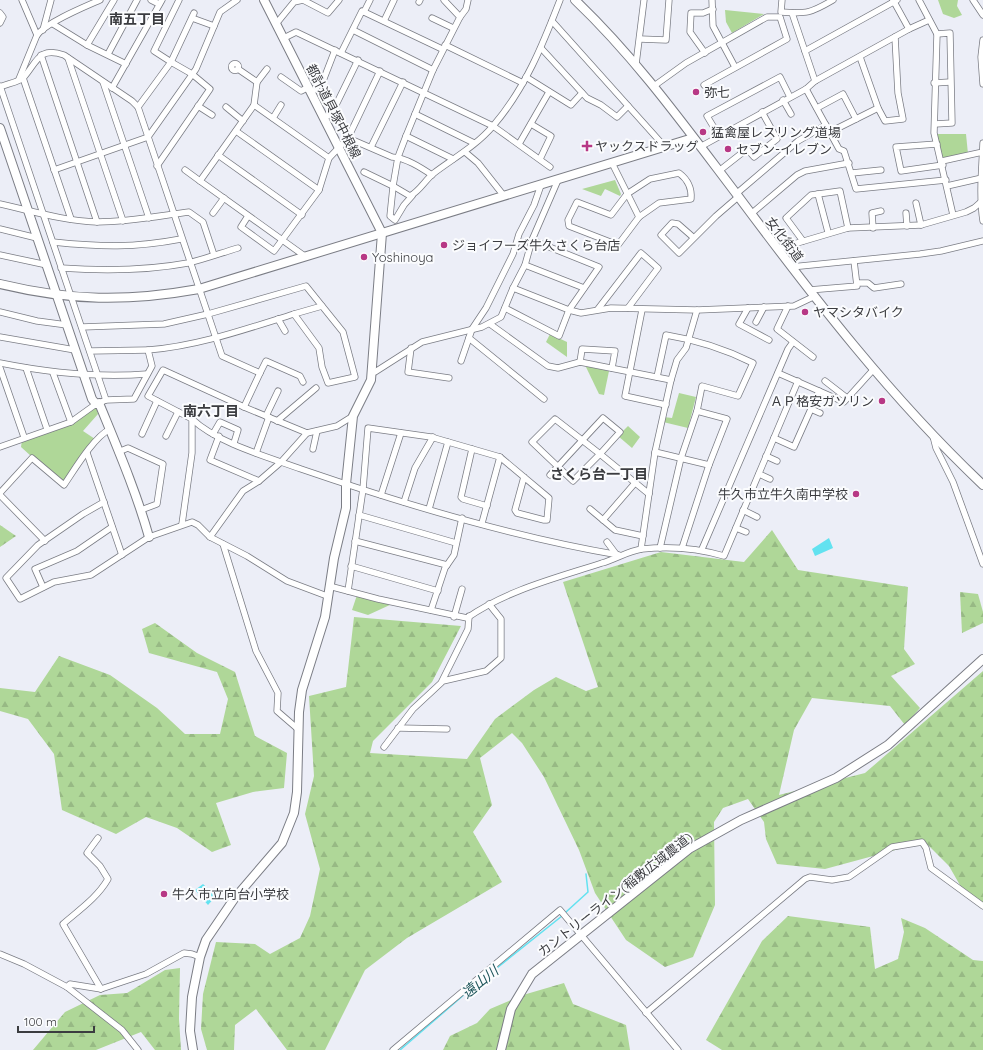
<svg xmlns="http://www.w3.org/2000/svg" width="983" height="1050" viewBox="0 0 983 1050" font-family="Quicksand,'Noto Sans JP',sans-serif">
	<style>
		.green { fill: #afd798 }
		.forest { fill: url(#forest-firs) }
		.water { fill: #62e2f0 }
		.lines { fill: none; stroke-linecap: round; stroke-linejoin: round }
		.stream { stroke: #62e2f0; stroke-width: 1.5 }
		.street-casing { stroke: #7b7d85; stroke-width: 7 }
		.secondary-casing { stroke: #7b7d85; stroke-width: 10 }
		.street { stroke: #fff; stroke-width: 5.5 }
		.secondary { stroke: #fff; stroke-width: 8 }
		.poi-dot { fill: #b73885; stroke: #fbfcfe; stroke-width: 1.5 }
		.labels { text-anchor: middle; stroke-width: 4; stroke-linejoin: round; paint-order: stroke }
		.poi-label { font-size: 13px; fill: #3b3c40; stroke: #fbfcfe; text-anchor: start }
		.street-label { font-size: 13px; fill: #3b3c40; stroke: #fbfcfe }
		.neighbourhood-label { font-size: 14px; font-weight: bold; fill: #3b3c40; stroke: #fbfcfe }
		.water-label { font-size: 14px; font-style: italic; fill: #1c5459; stroke: #fbfcfe }
	</style>
	<defs>
		<pattern id="forest-firs" width="22" height="20" patternUnits="userSpaceOnUse"><rect width="22" height="20" fill="#afd798"/><path d="M5 1l3.5 6h-7zM16 11l3.5 6h-7z" fill="#97b984"/></pattern>
	</defs>
	<rect width="100%" height="100%" fill="#eceef7"/>
	<!-- green -->
	<g class="green">
		<path d="M938 0H958L957 6 962 15 954 18 943 14Z"/>
		<path d="M725 10 764 14 732 33 726 22Z"/>
		<path d="M936 134H966L968 154 943 161Z"/>
		<path d="M615 180 621 194 620 196 605 189 601 196 582 189Z"/>
		<path d="M550 334 567 342V357L546 342Z"/>
		<path d="M585 365 609 371 604 395 599 394Z"/>
		<path d="M679 393 696 397 688 428 663 422 664 417 672 418Z"/>
		<path d="M96 406 98 414 83 431 95 439 62 484 21 447 22 440 60 427Z"/>
		<path d="M628 426 640 437 632 448 618 436Z"/>
		<path d="M357 595 392 604 368 615 352 610Z"/>
	</g>
	<!-- forest -->
	<g class="forest">
		<path d="M0 525 16 536 0 547Z"/>
		<path d="M772 530 798 570 908 587 904 649 915 664 891 676 920 708 905 725 890 706 812 698 794 730 779 795 865 773 983 671V904L965 894 949 866 925 842 825 869 777 864 766 839 764 822 748 799 723 808 714 822 715 905 693 957 665 967 626 940 595 893 579 850 544 777 522 743 512 733 480 758 492 805 473 832 502 882 407 938 365 970 325 1050H287L256 1009 235 1025 234 1050H207L201 1029 203 994 216 942 255 944 270 954 300 938 310 916 320 869 305 814 314 776 309 696 346 687 354 617 461 626 432 682 373 741 370 753 467 759 495 719 534 690 556 677 586 691 598 687 563 582 661 552 744 562Z"/>
		<path d="M960 592 978 594 983 612V623L962 633Z"/>
		<path d="M155 623 197 653 235 672 255 736 287 753 284 788 253 792 216 803 231 845 212 852 177 828 146 817 116 834 62 810 54 754 28 719 0 711V688L35 692 59 656 110 675 157 708 185 734H220L228 699 217 672 149 653 142 629Z"/>
		<path d="M788 916 870 927 875 969 898 959 904 932 901 918 925 928 973 960 983 961V1050H722L706 1040 762 941Z"/>
		<path d="M180 968 179 1019 181 1050H155L141 1032 96 1050H33L65 1012 100 995 127 993 165 970Z"/>
		<path d="M564 983 573 1004 626 1025 630 1050H443L450 1036 477 1023 490 1009 523 995Z"/>
	</g>
	<!-- water -->
	<g class="water">
		<path d="M829 538 833 548 815 556 812 549Z"/>
		<path d="M203 884 216 896 208 905 195 890Z"/>
	</g>
	<g class="lines">
		<!-- stream -->
		<g class="stream">
			<path d="M566 912 588 892 586 874"/>
			<path d="M400 1050 473 987 562 916"/>
		</g>
		<!-- street casing -->
		<g class="street-casing">
			<g id="street">
				<path d="M22 0 37 35"/>
				<path d="M151 0 159 4"/>
				<path d="M179 0 154 51 171 62 194 13"/>
				<path d="M444 0 460 17 433 70 406 136 398 157 393 186 410 196C420 191 425 180 434 173 454 158 477 145 493 126 525 89 543 44 560 0"/>
				<path d="M712 0 713 26 735 67"/>
				<path d="M782 0 781 12C807 14 811 13 833 0"/>
				<path d="M893 0 909 29"/>
				<path d="M919 0 937 34 934 133 953 215"/>
				<path d="M973 0 983 15"/>
				<path d="M419 2 420 0"/>
				<path d="M364 12 370 0"/>
				<path d="M0 13 3 17 0 23"/>
				<path d="M792 13 815 81"/>
				<path d="M460 17 466 9 468 0"/>
				<path d="M192 18 214 26"/>
				<path d="M432 18 453 28"/>
				<path d="M384 21 394 0"/>
				<path d="M552 21 665 147"/>
				<path d="M53 24 87 45 126 64"/>
				<path d="M276 24 294 2 303 0 328 13 339 0"/>
				<path d="M43 30 51 0"/>
				<path d="M353 30 433 70"/>
				<path d="M284 38 296 32 493 126 550 167"/>
				<path d="M640 39 666 40 669 0"/>
				<path d="M983 40 981 57 983 84"/>
				<path d="M87 45 114 0"/>
				<path d="M445 45 523 83"/>
				<path d="M541 48 587 98 601 105 617 117 628 106"/>
				<path d="M805 51 897 0"/>
				<path d="M341 53 362 11 442 49"/>
				<path d="M705 53 690 32 691 13H703L713 9"/>
				<path d="M108 54 137 0"/>
				<path d="M41 55 97 222"/>
				<path d="M860 57 878 108 885 121 903 119 898 93 895 37"/>
				<path d="M68 58 123 221"/>
				<circle cx="235" cy="67" r="3.5"/>
				<path d="M636 64 644 0"/>
				<path d="M238 69 257 82 254 105 200 181 306 257"/>
				<path d="M281 77 301 91 309 87"/>
				<path d="M526 77 571 105 582 93"/>
				<path d="M23 78 71 219"/>
				<path d="M19 79 37 35C47 22 84 7 100 0"/>
				<path d="M103 82 149 218"/>
				<path d="M257 82 267 69"/>
				<path d="M934 83 950 82"/>
				<path d="M0 86 106 400"/>
				<path d="M654 86 686 63 767 17H780L787 39 704 85"/>
				<path d="M0 87C6 84 20 82 24 77 37 62 39 46 64 55L132 101 138 107 222 356 260 373 266 361 300 376 303 382"/>
				<path d="M112 88 162 0"/>
				<path d="M806 89 839 149 844 151 856 189 946 180"/>
				<path d="M311 93 323 81 335 50"/>
				<path d="M783 100 791 114"/>
				<path d="M254 105 329 158"/>
				<path d="M198 106 212 115"/>
				<path d="M138 107 171 62 192 74 210 89 157 166"/>
				<path d="M226 107 243 121"/>
				<path d="M817 108 843 94 856 119"/>
				<path d="M415 114 474 143"/>
				<path d="M273 118 281 105"/>
				<path d="M325 118 333 111 358 60"/>
				<path d="M531 124 551 136 540 159"/>
				<path d="M935 124 952 123 950 33 937 34"/>
				<path d="M236 131 319 190"/>
				<path d="M830 132 878 108"/>
				<path d="M406 136 453 159"/>
				<path d="M719 136 707 116 780 77 790 97"/>
				<path d="M348 138 392 157C406 158 420 167 432 175"/>
				<path d="M983 143C982 168 979 195 983 221"/>
				<path d="M519 144 549 92"/>
				<path d="M937 144 896 147 901 171 943 165"/>
				<path d="M371 147 403 82"/>
				<path d="M700 147 806 89 815 81 909 29 929 20"/>
				<path d="M465 152 478 163 504 196"/>
				<path d="M218 155 302 215"/>
				<path d="M942 161 983 152"/>
				<path d="M612 163 639 217"/>
				<path d="M54 170 148 137 196 69 220 12 237 0"/>
				<path d="M185 170 200 181"/>
				<path d="M719 171 747 149 754 157 777 139 762 112"/>
				<path d="M364 172 393 186"/>
				<path d="M679 173C687 179 692 188 691 199L659 203 639 217 618 245 569 226 568 220 577 202 611 215 627 194 650 179Z"/>
				<path d="M852 173 881 170"/>
				<path d="M947 186 982 178"/>
				<path d="M393 187 390 216 395 220 404 205 412 196"/>
				<path d="M736 194 798 141 826 125"/>
				<path d="M818 194 828 232"/>
				<path d="M916 203 921 225"/>
				<path d="M0 204C32 211 64 221 97 222 128 222 159 216 189 212L203 222 214 255"/>
				<path d="M213 213 224 198"/>
				<path d="M906 213 907 226"/>
				<path d="M751 214 797 175 805 171 849 163"/>
				<path d="M248 216 241 227 274 251 319 190 329 158 348 138 380 71"/>
				<path d="M873 228 872 213 881 211"/>
				<path d="M0 229 37 238"/>
				<path d="M694 238 678 224 672 223 661 235 679 253 716 216 738 197"/>
				<path d="M803 241 786 218 811 195 840 191 848 228"/>
				<path d="M53 242C101 247 134 248 181 239"/>
				<path d="M777 249 848 228 921 225 966 212 974 208 983 200"/>
				<path d="M0 255 47 265"/>
				<path d="M525 265 584 288"/>
				<path d="M791 267 920 254 941 251 983 241"/>
				<path d="M61 268C104 271 145 271 188 263 205 259 221 253 238 248"/>
				<path d="M857 283H868L874 288 901 284"/>
				<path d="M513 288 569 310 581 313 611 308 697 310 794 306 813 297"/>
				<path d="M809 290 857 286 854 261"/>
				<path d="M788 306 777 329 813 357"/>
				<path d="M505 308 559 336 569 310 599 267 532 240"/>
				<path d="M748 308 739 324 769 340"/>
				<path d="M598 309 641 253 658 268 628 308"/>
				<path d="M642 310 625 396 666 405"/>
				<path d="M0 312 37 321 67 325"/>
				<path d="M294 314 322 306"/>
				<path d="M278 319 285 331"/>
				<path d="M756 322 764 307"/>
				<path d="M490 324 548 366 558 368 580 362 671 380"/>
				<path d="M82 327 164 324 208 314 306 286 343 332 355 377 328 383 322 367 319 348 294 314C246 329 198 346 148 350L152 366 134 399 106 400 99 403"/>
				<path d="M0 337 75 350"/>
				<path d="M469 338 544 399"/>
				<path d="M411 348 408 372 449 378"/>
				<path d="M90 351 148 350"/>
				<path d="M461 361 472 329 486 308 513 254 519 234 534 205 541 185"/>
				<path d="M580 362 582 349 615 351 612 368"/>
				<path d="M0 363C50 373 96 378 147 374"/>
				<path d="M0 368 24 437"/>
				<path d="M26 368 47 429"/>
				<path d="M371 371 375 372 422 342 482 327 501 317 513 288 525 265 532 240 558 180"/>
				<path d="M53 373 71 422"/>
				<path d="M778 373 844 402 873 370"/>
				<path d="M657 377 666 335C697 340 725 349 753 363L738 396 702 386 697 411 681 458 660 548"/>
				<path d="M825 381 847 398"/>
				<path d="M244 407 260 373"/>
				<path d="M811 409 820 413"/>
				<path d="M266 416 278 391"/>
				<path d="M192 419C217 443 268 457 301 469 403 504 513 537 619 555"/>
				<path d="M555 419 600 454 573 481 532 442Z"/>
				<path d="M277 421 316 388"/>
				<path d="M142 434 157 401"/>
				<path d="M213 434 220 422 238 430 234 443"/>
				<path d="M166 436 178 412"/>
				<path d="M219 436 210 460 259 481"/>
				<path d="M933 436 936 448 953 482 983 564"/>
				<path d="M774 438 794 447 819 391"/>
				<path d="M0 447 71 422 96 404"/>
				<path d="M313 449 317 431"/>
				<path d="M472 449 461 497 463 499 487 506"/>
				<path d="M118 452 128 448 163 464 157 504 141 510"/>
				<path d="M655 452 709 465"/>
				<path d="M87 453 122 555"/>
				<path d="M256 453 269 417"/>
				<path d="M766 456 777 461"/>
				<path d="M759 474 770 479"/>
				<path d="M550 475 603 418 620 432 600 454 649 494"/>
				<path d="M0 493 32 458 64 485C75 469 93 438 110 429"/>
				<path d="M0 495 45 541"/>
				<path d="M381 495 401 433"/>
				<path d="M104 502 83 514 38 545 6 578 20 599 54 582 91 575 149 537 192 522 198 525 210 537 247 556 287 581 327 596"/>
				<path d="M404 502 415 468 433 437"/>
				<path d="M429 509 448 442"/>
				<path d="M590 509 615 530 643 536"/>
				<path d="M743 510 757 517"/>
				<path d="M359 515 456 543"/>
				<path d="M603 520 635 483"/>
				<path d="M482 523 500 457"/>
				<path d="M182 524 192 453V419L148 396 163 370 244 407 307 433 337 426 353 416"/>
				<path d="M736 528 746 532"/>
				<path d="M210 537 243 491 259 481 281 462 307 433"/>
				<path d="M355 541 447 565"/>
				<path d="M607 542 616 554"/>
				<path d="M223 544 256 651 278 693 277 711 299 730"/>
				<path d="M682 548 709 465 727 419 697 411"/>
				<path d="M641 549 655 452 671 380 677 360 686 348 697 310"/>
				<path d="M702 549 788 349 793 342"/>
				<path d="M351 566 438 591"/>
				<path d="M329 586 378 599 467 618C507 590 556 578 602 563 616 559 628 551 642 549 670 546 697 548 724 556L798 381"/>
				<path d="M43 587 35 569 77 551 112 527"/>
				<path d="M348 591 363 489 368 428 431 437 500 457 549 498 547 520H544L517 513 515 510 524 477"/>
				<path d="M431 610 445 568 454 555 462 518"/>
				<path d="M454 617 462 589"/>
				<path d="M443 681 486 671 501 658V619L489 604"/>
				<path d="M398 728 447 729"/>
				<path d="M384 747 413 709 441 683 468 629 469 616"/>
				<path d="M98 838 87 853 100 866 108 879C97 898 79 910 63 924L101 989"/>
				<path d="M0 954 24 964 67 987 70 984 101 989 146 974 184 953 192 954 200 957"/>
				<path d="M67 987 122 1030 138 1050"/>
				<path d="M646 1013 805 879 810 877 832 880 849 877 892 847 922 842 926 848 931 868 983 906"/>
				<path d="M393 1050 560 910 678 1050"/>
			</g>
		</g>
		<!-- secondary casing -->
		<g class="secondary-casing">
			<g id="secondary">
				<path d="M264 0 382 233"/>
				<path d="M575 0C637 59 687 129 738 196 814 298 891 398 983 485"/>
				<path d="M0 128 92 399 96 404 99 403C117 447 136 491 149 537"/>
				<path d="M0 284C71 301 126 302 199 289L693 138"/>
				<path d="M193 1050 190 1031 192 997 200 957 206 940 234 899 282 843 294 813 297 792 299 712 302 690 325 617 334 558 346 508V484L353 416 371 380 382 233"/>
				<path d="M501 1050 511 1009 532 974 689 849 741 820 836 778 888 745 983 659"/>
			</g>
		</g>
		<!-- street -->
		<use href="#street" class="street"/>
		<!-- secondary -->
		<use href="#secondary" class="secondary"/>
	</g>
	<!-- markers -->
	<g class="poi-dot">
		<circle cx="696" cy="92" r="4"/>
		<circle cx="703" cy="132" r="4"/>
		<path d="M585 140h4v4h4v4h-4v4h-4v-4h-4v-4h4z"/>
		<circle cx="728" cy="149" r="4"/>
		<circle cx="444" cy="245" r="4"/>
		<circle cx="364" cy="257" r="4"/>
		<circle cx="805" cy="312" r="4"/>
		<circle cx="882" cy="401" r="4"/>
		<circle cx="856" cy="494" r="4"/>
		<circle cx="164" cy="894" r="4"/>
	</g>
	<g class="labels">
		<!-- poi labels -->
		<g class="poi-label">
			<text x="704" y="97">弥七</text>
			<text x="711" y="137">猛禽屋レスリング道場</text>
			<text x="595" y="151">ヤックスドラッグ</text>
			<text x="736" y="154">セブン-イレブン</text>
			<text x="452" y="250">ジョイフーズ牛久さくら台店</text>
			<text x="372" y="262">Yoshinoya</text>
			<text x="813" y="317">ヤマシタバイク</text>
			<text x="874" y="406" text-anchor="end">ＡＰ格安ガソリン</text>
			<text x="848" y="499" text-anchor="end">牛久市立牛久南中学校</text>
			<text x="172" y="899">牛久市立向台小学校</text>
		</g>
		<!-- street labels -->
		<g class="street-label">
			<text transform="translate(334 111) rotate(63)" y="5">都計道貝塚中根線</text>
			<text transform="translate(785 239) rotate(53)" y="5">女化街道</text>
			<text transform="translate(615 894) rotate(-38)" y="5">カントリーライン(稲敷広域農道)</text>
		</g>
		<!-- neighbourhood labels -->
		<g class="neighbourhood-label">
			<text x="137" y="24">南五丁目</text>
			<text x="211" y="416">南六丁目</text>
			<text x="599" y="479">さくら台一丁目</text>
		</g>
		<!-- water labels -->
		<g class="water-label">
			<text transform="translate(480 982) rotate(-39)" y="5">遠山川</text>
		</g>
	</g>
	<!-- scale -->
	<path d="M18 1026v6h76v-6" fill="none" stroke="#3b3c40" stroke-width="2"/>
	<text x="24" y="1026" font-size="12" fill="#3b3c40" stroke="#fbfcfe" stroke-width="3" paint-order="stroke">100 m</text>
</svg>
